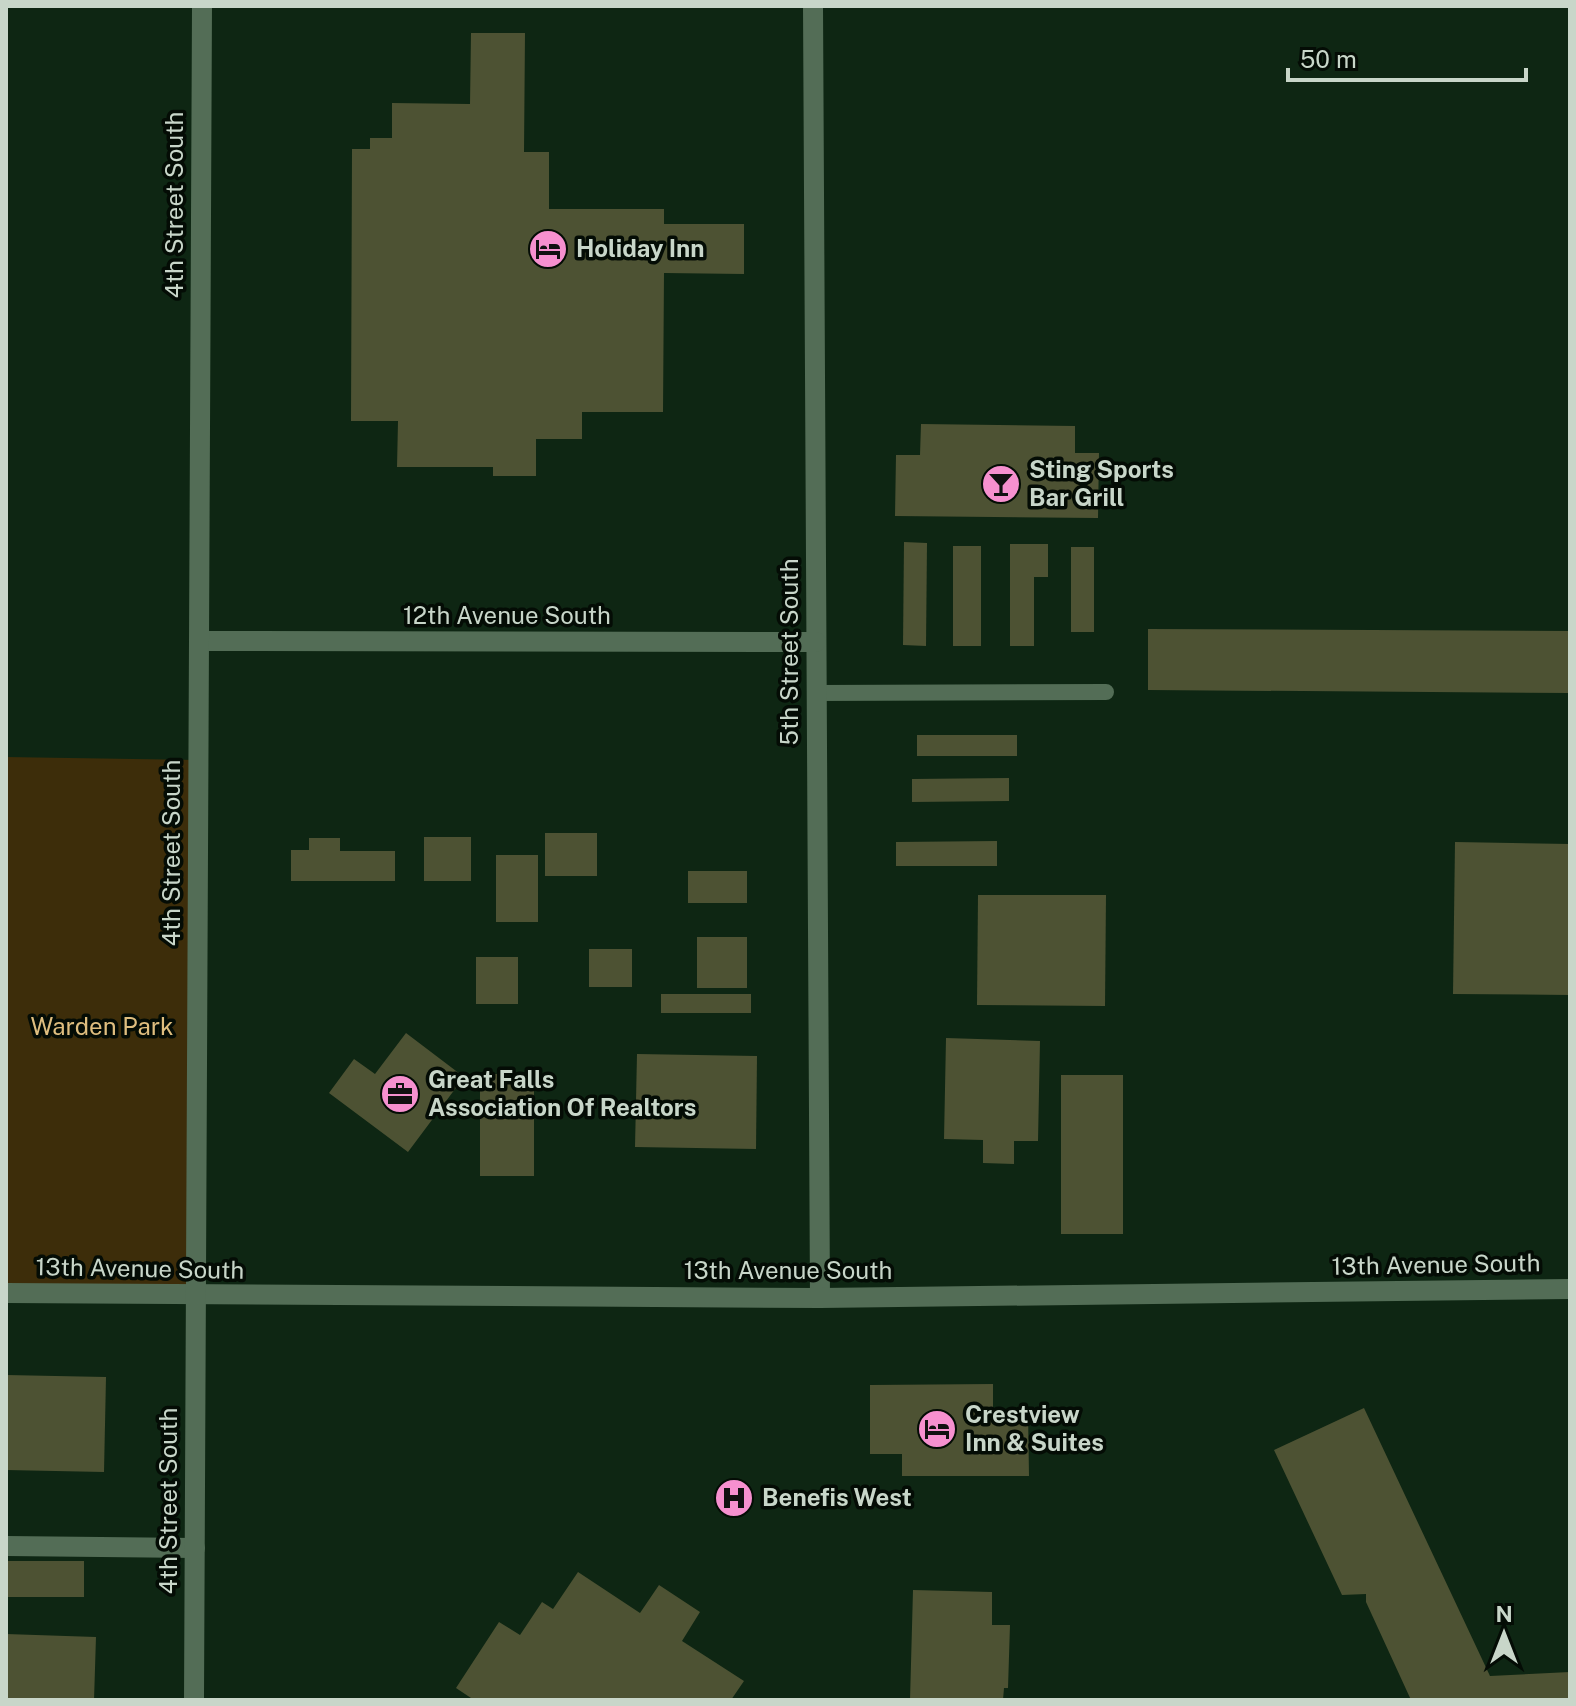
<svg xmlns="http://www.w3.org/2000/svg" width="1576" height="1706" viewBox="0 0 1576 1706" font-family="'Public Sans',sans-serif">
	<style>
		.green { fill: #3d2d0a }
		.building { fill: #4d5233 }
		.lines { fill: none; stroke-linecap: round; stroke-linejoin: round }
		.service { stroke: #536d56; stroke-width: 16 }
		.minor { stroke: #536d56; stroke-width: 20 }
		.tertiary { stroke: #536d56; stroke-width: 20 }
		.labels { text-anchor: middle; stroke-width: 7; stroke-linejoin: round; paint-order: stroke }
		.street-label { font-size: 24px; fill: #c8d6c9; stroke: #040c05 }
		.poi-label { font-size: 24px; font-weight: bold; fill: #c8d6c9; stroke: #040c05; text-anchor: start }
		.park-label { font-size: 24px; fill: #dfbe7f; stroke: #040c05 }
	</style>
	<rect width="100%" height="100%" fill="#0e2613"/>
	<!-- green -->
	<path class="green" d="M6 757 198 760 196 1296 6 1293Z"/>
	<!-- building -->
	<g class="building">
		<path d="M471 33H525L524 152H549V209H664V224H744V274L664 273 663 412H582V439H536V476H493V467H397L398 421H351L352 149H370V138H392V103L470 104Z"/>
		<path d="M921 424 1075 426V453H1099L1098 518 895 516 896 455H920Z"/>
		<path d="M904 542 927 543 926 646 903 645Z"/>
		<path d="M1010 544H1048V577H1034V646H1010Z"/>
		<rect x="953" y="546" width="28" height="100"/>
		<rect x="1071" y="547" width="23" height="85"/>
		<path d="M1148 629 1570 631V693L1148 690Z"/>
		<rect x="917" y="735" width="100" height="21"/>
		<path d="M1009 778V801L912 802V779Z"/>
		<rect x="545" y="833" width="52" height="43"/>
		<rect x="424" y="837" width="47" height="44"/>
		<path d="M309 838H340V851H395V881H291V850H309Z"/>
		<path d="M997 841V866H896V842Z"/>
		<path d="M1455 842 1570 844V995L1453 994Z"/>
		<rect x="496" y="855" width="42" height="67"/>
		<rect x="688" y="871" width="59" height="32"/>
		<path d="M978 895H1106L1105 1006 977 1005Z"/>
		<rect x="697" y="937" width="50" height="51"/>
		<rect x="589" y="949" width="43" height="38"/>
		<rect x="476" y="957" width="42" height="47"/>
		<rect x="661" y="994" width="90" height="19"/>
		<path d="M406 1033 464 1077 408 1152 329 1093 354 1059 375 1074Z"/>
		<path d="M946 1038 1040 1041 1038 1141H1014V1164L983 1163V1140L944 1139Z"/>
		<path d="M637 1054 757 1056 756 1149 635 1147Z"/>
		<rect x="480" y="1074" width="54" height="102"/>
		<rect x="1061" y="1075" width="62" height="159"/>
		<path d="M6 1375 106 1377 104 1472 6 1470Z"/>
		<path d="M993 1384V1410H1028L1029 1476H902V1454H870V1385Z"/>
		<path d="M1364 1408 1490 1676 1570 1672V1700H1411L1366 1602V1594L1342 1595 1274 1450Z"/>
		<rect x="6" y="1561" width="78" height="36"/>
		<path d="M578 1572 640 1613 659 1585 700 1612 682 1641 744 1681 731 1700H474L456 1688 499 1622 520 1635 542 1602 553 1609Z"/>
		<path d="M913 1590 992 1592V1625H1010L1008 1688H1004L1003 1700H910Z"/>
		<path d="M6 1634 96 1637 94 1700H6Z"/>
	</g>
	<g class="lines">
		<!-- service -->
		<path class="service" d="M816 693 1106 692"/>
		<!-- minor -->
		<g class="minor">
			<path d="M813 6 820 1298"/>
			<path d="M199 641 816 642"/>
			<path d="M6 1293 820 1298 1570 1289"/>
			<path d="M6 1546 195 1548"/>
		</g>
		<!-- tertiary -->
		<path class="tertiary" d="M194 1700 202 6"/>
	</g>
	<!-- icons -->
	<defs>
		<g id="hotel-disc" transform="scale(2)"><circle r="9.5" fill="#f690cf" stroke="#040c05"/><path d="M-6-4.5h1.5V1H6V5H4.5V3h-9V5H-6ZM-4 0a1.8 1.8 0 1 1 3.6 0ZM.5 0V-2.5h3Q6-2.5 6 0Z" fill="#111"/></g>
		<g id="bar-disc" transform="scale(2)"><circle r="9.5" fill="#f690cf" stroke="#040c05"/><path d="M-6-5H6L.8 .8V4.5H3.5V6h-7V4.5H-.8V.8Z" fill="#111"/></g>
		<g id="office-disc" transform="scale(2)"><circle r="9.5" fill="#f690cf" stroke="#040c05"/><path d="M-6-3h4V-5.5h4V-3h4V5H-6ZM-1-4.5V-3h2v-1.5ZM-6 0V1H6V0Z" fill="#111"/></g>
		<g id="hospital-disc" transform="scale(2)"><circle r="9.5" fill="#f690cf" stroke="#040c05"/><path d="M-5-5h3v3.5h4V-5h3V5h-3V1.5h-4V5h-3Z" fill="#111"/></g>
	</defs>
	<g fill-rule="evenodd">
		<use href="#hotel-disc" x="548" y="249"/>
		<use href="#bar-disc" x="1001" y="484"/>
		<use href="#office-disc" x="400" y="1094"/>
		<use href="#hotel-disc" x="937" y="1429"/>
		<use href="#hospital-disc" x="734" y="1498"/>
	</g>
	<g class="labels">
		<!-- street labels -->
		<g class="street-label">
			<text transform="translate(175 205) rotate(-90)" y="8">4th Street South</text>
			<text x="507" y="624">12th Avenue South</text>
			<text transform="translate(790 652) rotate(-90)" y="8">5th Street South</text>
			<text transform="translate(172 853) rotate(-90)" y="8">4th Street South</text>
			<text transform="translate(1436 1265) rotate(-1)" y="8">13th Avenue South</text>
			<text transform="translate(140 1269) rotate(1)" y="8">13th Avenue South</text>
			<text x="788" y="1279">13th Avenue South</text>
			<text transform="translate(169 1501) rotate(-90)" y="8">4th Street South</text>
		</g>
		<!-- poi labels -->
		<g class="poi-label">
			<text x="576" y="257">Holiday Inn</text>
			<text x="1029" y="478">Sting Sports<tspan x="1029" dy="28">Bar Grill</tspan></text>
			<text x="428" y="1088">Great Falls<tspan x="428" dy="28">Association Of Realtors</tspan></text>
			<text x="965" y="1423">Crestview<tspan x="965" dy="28">Inn &amp; Suites</tspan></text>
			<text x="762" y="1506">Benefis West</text>
		</g>
		<!-- park labels -->
		<g class="park-label">
			<text x="102" y="1035">Warden Park</text>
		</g>
	</g>
	<!-- border -->
	<rect width="1576" height="1706" fill="none" stroke="#c8d6c9" stroke-width="16"/>
	<!-- north arrow -->
	<g transform="translate(1504 1634)" stroke="#040c05" stroke-width="6" paint-order="stroke">
	<path d="M0-6L14 30L0 20L-14 30Z" fill="#c8d6c9"/>
	<text y="-12" font-size="22" font-weight="bold" text-anchor="middle" fill="#c8d6c9">N</text>
	</g>
	<!-- scale -->
	<path d="M1288 68v12h238v-12" fill="none" stroke="#c8d6c9" stroke-width="4"/>
	<text x="1300" y="68" font-size="24" fill="#c8d6c9" stroke="#040c05" stroke-width="6" paint-order="stroke">50 m</text>
</svg>
